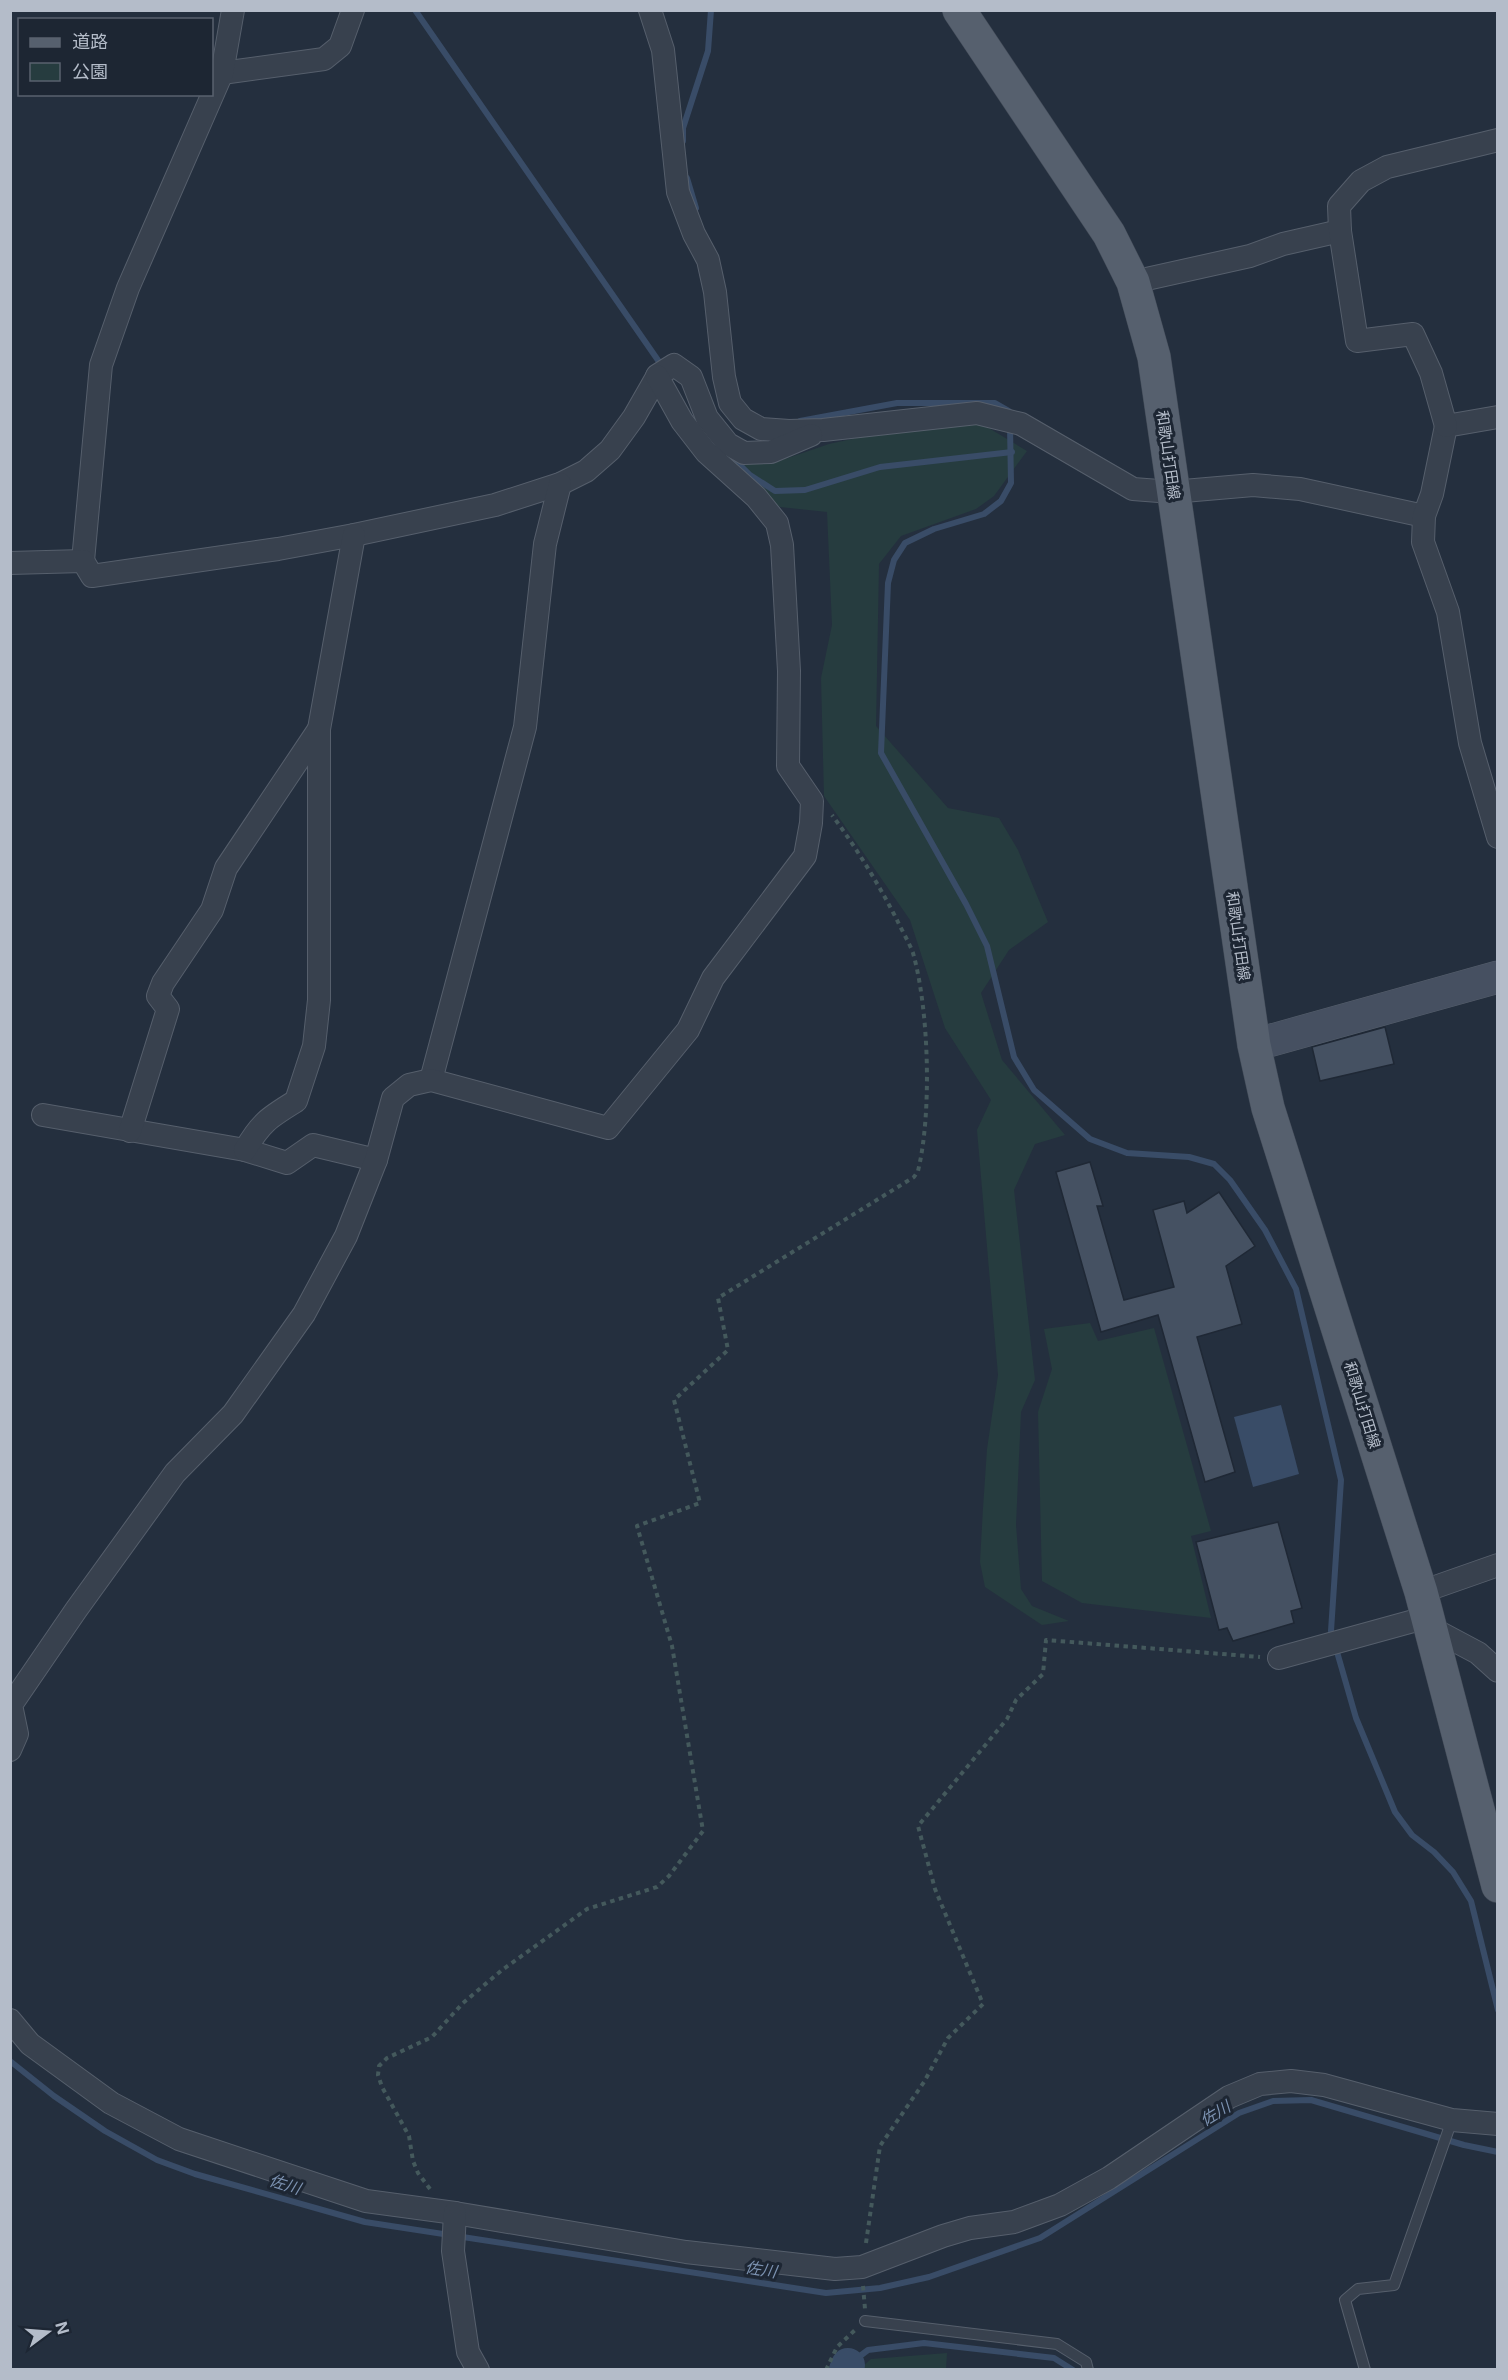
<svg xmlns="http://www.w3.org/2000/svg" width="1508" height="2380" viewBox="0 0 1508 2380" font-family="Inter,'Noto Sans JP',sans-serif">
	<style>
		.green { fill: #263c3f }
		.water { fill: #394c67 }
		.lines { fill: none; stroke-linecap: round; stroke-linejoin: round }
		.stream { stroke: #394c67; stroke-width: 6 }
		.river { stroke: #394c67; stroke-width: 34 }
		.building { fill: #455162; stroke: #1f2835; stroke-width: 1.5 }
		.lane-casing { stroke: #565f6c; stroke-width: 12 }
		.street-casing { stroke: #565f6c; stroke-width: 24 }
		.secondary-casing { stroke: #565f6c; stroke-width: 33 }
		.primary-casing { stroke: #414a57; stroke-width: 34 }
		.path { stroke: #44595c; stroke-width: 4; stroke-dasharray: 4.5 4.5; stroke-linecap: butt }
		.lane { stroke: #38414e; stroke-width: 10 }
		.street { stroke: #38414e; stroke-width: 22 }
		.secondary { stroke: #465061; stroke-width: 32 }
		.primary { stroke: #56606e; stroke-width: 33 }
		.labels { text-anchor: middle; stroke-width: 6; stroke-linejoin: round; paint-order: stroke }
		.street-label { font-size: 15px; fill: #b4bcc9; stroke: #1d2633 }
		.water-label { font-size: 16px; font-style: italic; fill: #7c92b1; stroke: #1d2633 }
	</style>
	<rect width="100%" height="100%" fill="#242f3e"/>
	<!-- green -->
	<g class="green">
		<path d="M977 421 1027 451 994 496 976 509 901 536 879 564 876 726 948 808 999 818 1018 850 1048 922 1009 950 981 993 1002 1060 1065 1135 1035 1144 1014 1190 1035 1380 1021 1412 1016 1525 1021 1589 1032 1606 1069 1621 1042 1625 985 1587 980 1562 983 1508 987 1449 998 1375 977 1130 991 1100 945 1028 910 920 824 796 821 678 832 625 827 512 780 507 723 460 779 461 829 444 902 428Z"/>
		<path d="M1090 1323 1098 1341 1154 1328 1211 1531 1191 1536 1211 1618 1082 1603 1042 1581 1038 1412 1052 1369 1044 1329Z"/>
		<path d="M947 2353 946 2369H860L871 2359Z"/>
	</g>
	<!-- water -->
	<path class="water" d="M1281 1405 1299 1474 1253 1487 1234 1417Z"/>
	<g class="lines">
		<!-- stream -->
		<g class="stream">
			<path d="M415 10 662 366"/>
			<path d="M683 141V128L708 51 711 10"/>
			<path d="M687 178 696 208"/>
			<path d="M800 421 897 403H995L1009 411V413"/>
			<path d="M1010 426 1011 483 1001 501 984 514 934 529 905 543 894 560 888 583 881 753 966 904 987 946 1014 1057 1034 1090 1090 1139 1127 1153 1189 1157 1214 1164 1230 1180 1265 1230 1296 1289 1341 1480 1331 1631 1356 1718 1395 1812 1412 1835 1434 1852 1453 1872 1471 1901 1498 2010"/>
			<path d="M732 457 750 475 775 491 805 490 880 467 1012 452"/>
			<path d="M10 2061 54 2096 105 2131 157 2160 195 2174 365 2222 826 2293 880 2288 929 2277 1040 2238 1239 2113 1273 2101 1311 2100 1464 2145 1498 2152"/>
			<path d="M848 2365 868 2350 924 2343 1054 2358 1073 2370"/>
		</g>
		<!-- river -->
		<path class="river" d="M846 2370 848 2365"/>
	</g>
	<!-- building -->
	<g class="building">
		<path d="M1385 1027 1394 1064 1320 1081 1312 1047Z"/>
		<path d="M1090 1162 1103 1206H1097L1124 1300 1174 1287 1153 1210 1184 1201 1187 1213 1219 1192 1255 1246 1226 1266 1242 1324 1197 1337 1235 1472 1205 1482 1158 1315 1101 1332 1056 1172Z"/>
		<path d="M1278 1522 1302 1608 1291 1611 1294 1623 1233 1641 1227 1628 1219 1630 1196 1542Z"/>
	</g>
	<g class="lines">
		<!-- lane casing -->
		<g class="lane-casing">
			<g id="lane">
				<path d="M865 2321 1057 2344 1086 2362 1088 2370"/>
				<path d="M1365 2370 1345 2300 1358 2289 1394 2285 1452 2120"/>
			</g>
		</g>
		<!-- street casing -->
		<g class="street-casing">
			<g id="street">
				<path d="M650 10 663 50 678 192 694 234 708 260 715 292 724 377 730 403 743 419 761 429 789 431 823 430 977 413 1021 424 1133 489 1172 492 1253 485 1300 489 1424 516"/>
				<path d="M222 73 324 59 340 46 353 10"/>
				<path d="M1133 282 1250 256 1283 244 1340 231"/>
				<path d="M1498 417 1446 426 1432 494 1424 516 1423 542 1448 612 1470 743 1498 837"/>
				<path d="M1446 426 1431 373 1413 334 1357 341 1340 231 1339 206 1361 181 1387 167 1498 140"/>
				<path d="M83 561 101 365 128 288 222 73 233 10"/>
				<path d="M10 563 83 561 92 576 278 549 354 535 495 505 560 484 586 471 610 450 634 417 658 375 674 365 691 377 707 418 728 444 744 453 771 452 811 435"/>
				<path d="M431 1080 525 727 545 544 560 484"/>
				<path d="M43 1115 245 1150 287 1163 313 1145 376 1160"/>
				<path d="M130 1131 168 1009 158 996 163 983 212 910 226 868 319 729"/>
				<path d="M245 1150C261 1122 270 1117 296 1101L314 1046 319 1000V729L354 535"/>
				<path d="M1421 1592 1498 1565"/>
				<path d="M1431 1628 1478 1653 1498 1671"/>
				<path d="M1279 1658 1428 1617"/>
				<path d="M10 1750 17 1734 11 1705 76 1610 175 1473 233 1414 304 1314 346 1236 376 1160 393 1098 409 1085 431 1080 608 1128 688 1030 713 978 805 856 811 823 812 801 788 766 789 671 782 545 777 523 756 497 706 452 682 421 657 376"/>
				<path d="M10 2020 30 2044 111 2103 179 2139 366 2201 455 2213 686 2252 835 2269 862 2267 943 2236 970 2228 1014 2222 1060 2205 1109 2178 1229 2097 1260 2084 1291 2081 1324 2085 1452 2120 1498 2124"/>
				<path d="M455 2213 453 2251 457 2278 468 2352 478 2370"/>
			</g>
		</g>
		<!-- secondary casing -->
		<g class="secondary-casing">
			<path id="secondary" d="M1254 1045 1498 977"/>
		</g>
		<!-- primary casing -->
		<g class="primary-casing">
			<path id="primary" d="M959 10 1109 234 1133 282 1154 357 1254 1045 1268 1108 1421 1592 1498 1886"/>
		</g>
		<!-- path -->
		<g class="path">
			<path d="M430 2189 418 2173 413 2161 409 2136 382 2087 378 2075 379 2066 387 2058 432 2037 463 2003 502 1970 587 1909 657 1887 669 1876 703 1831 672 1646 637 1526 700 1503 674 1400 728 1350 718 1298 914 1177 918 1171C932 1114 929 1009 913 953 909 942 902 931 897 920 878 883 857 849 832 815"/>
			<path d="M866 2243 880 2146 924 2082 948 2038 983 2004 935 1889 918 1826 1007 1719 1016 1700 1043 1674 1046 1640 1260 1657"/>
			<path d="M863 2286 865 2309"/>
			<path d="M826 2370 837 2347 855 2330"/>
		</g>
		<!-- lane -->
		<use href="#lane" class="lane"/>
		<!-- street -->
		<use href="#street" class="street"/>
		<!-- secondary -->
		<use href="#secondary" class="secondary"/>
		<!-- primary -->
		<use href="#primary" class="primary"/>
	</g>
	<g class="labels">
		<!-- street labels -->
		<g class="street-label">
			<text transform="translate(1168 455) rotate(82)" y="5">和歌山打田線</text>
			<text transform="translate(1238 936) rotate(82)" y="5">和歌山打田線</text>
			<text transform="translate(1362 1405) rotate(73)" y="5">和歌山打田線</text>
		</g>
		<!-- water labels -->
		<g class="water-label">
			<text transform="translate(1215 2113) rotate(-31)" y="6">佐川</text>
			<text transform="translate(285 2184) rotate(17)" y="6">佐川</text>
			<text transform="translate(761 2269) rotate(9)" y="6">佐川</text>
		</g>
	</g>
	<!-- border -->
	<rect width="1508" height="2380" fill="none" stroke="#b4bcc9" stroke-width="24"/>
	<!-- legend -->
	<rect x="18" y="18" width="195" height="78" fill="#1d2633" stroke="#59626f" stroke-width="1.5"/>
	<rect x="30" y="38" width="30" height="9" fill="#56606e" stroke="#59626f" stroke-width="1.5"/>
	<text x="72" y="48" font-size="18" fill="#b4bcc9">道路</text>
	<rect x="30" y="63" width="30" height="18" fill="#263c3f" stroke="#59626f" stroke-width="1.5"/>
	<text x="72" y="78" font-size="18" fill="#b4bcc9">公園</text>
	<!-- north arrow -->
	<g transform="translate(48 2332) rotate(74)" stroke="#1d2633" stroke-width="4.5" paint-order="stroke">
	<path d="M0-4.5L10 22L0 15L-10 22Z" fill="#b4bcc9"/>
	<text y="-9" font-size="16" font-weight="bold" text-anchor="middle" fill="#b4bcc9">N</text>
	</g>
</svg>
